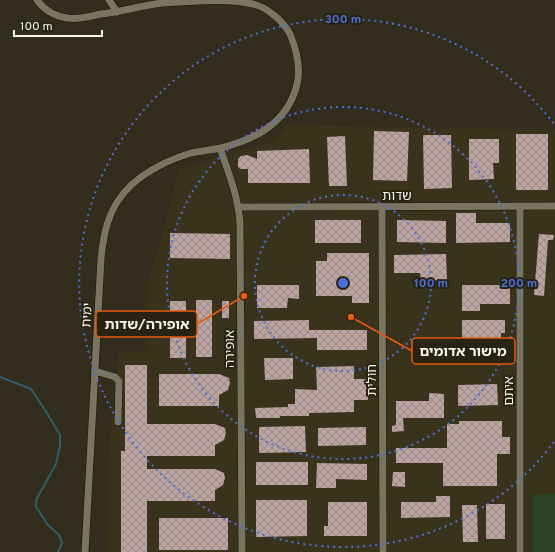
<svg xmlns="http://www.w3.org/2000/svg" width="555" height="552" viewBox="0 0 555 552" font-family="Overpass,'Noto Sans Hebrew',sans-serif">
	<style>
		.built { fill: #3a331c }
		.grass { fill: #2d4225 }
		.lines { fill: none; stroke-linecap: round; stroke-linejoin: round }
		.stream { stroke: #2f5e6c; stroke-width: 2 }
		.building { fill: url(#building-cross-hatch) }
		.minor-casing { stroke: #191506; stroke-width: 8 }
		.minor { stroke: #7a7462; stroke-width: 7 }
		.ring { fill: none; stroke: #496fdc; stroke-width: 2; stroke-dasharray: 2 4 }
		.labels { text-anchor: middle; stroke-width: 4; stroke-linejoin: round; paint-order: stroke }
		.street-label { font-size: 13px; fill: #f8f5ea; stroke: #282313 }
		.centre { fill: #496fdc; stroke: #282313; stroke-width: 2 }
		.ring-label { font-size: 12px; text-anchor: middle; font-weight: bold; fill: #496fdc; stroke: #282313; stroke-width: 4; stroke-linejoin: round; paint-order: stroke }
		.leader { fill: none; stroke: #e8590c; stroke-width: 1.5 }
		.callout-dot { fill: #e8590c; stroke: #282313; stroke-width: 1.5 }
		.callout { fill: #282313; stroke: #e8590c; stroke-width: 1.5 }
		.callout-label { font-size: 14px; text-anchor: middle; font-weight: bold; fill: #f8f5ea }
	</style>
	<defs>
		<pattern id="building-cross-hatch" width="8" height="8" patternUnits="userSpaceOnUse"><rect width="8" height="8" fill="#baa3a0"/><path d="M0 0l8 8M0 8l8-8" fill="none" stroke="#988885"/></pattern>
	</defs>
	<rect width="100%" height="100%" fill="#322d1d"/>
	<!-- built -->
	<path class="built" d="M288 125 555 130V552H107L109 446 119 353H147L148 282 167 219 179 169 274 141Z"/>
	<!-- grass -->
	<rect class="grass" x="533" y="494" width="22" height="58"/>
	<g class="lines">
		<!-- stream -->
		<path class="stream" d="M0 377 31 389 47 413 60 435V446L56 464 36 500V507L48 525 59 535 62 543 58 552"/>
	</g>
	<!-- building -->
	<g class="building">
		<path d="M374 131 409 132 407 181 373 180Z"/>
		<rect x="516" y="134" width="32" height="56"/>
		<path d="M423 135H451L452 188 424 189Z"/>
		<path d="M345 136 347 186H329L327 137Z"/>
		<path d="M469 139H499V163H493L494 179 469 180Z"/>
		<path d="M309 149 310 183H248V169H241L238 167V159L241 156 247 155 257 159V151Z"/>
		<path d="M456 213H476V223H510V242L456 243Z"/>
		<rect x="315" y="220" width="46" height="23"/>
		<path d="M397 220 446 221V243L397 242Z"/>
		<path d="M170 233 230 234V259L170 258Z"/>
		<path d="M539 234 554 235 553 240H548L544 296 534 295Z"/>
		<path d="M327 253H369V303H352V296H316V261H327Z"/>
		<path d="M446 254 447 280 421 281 420 273H394V255Z"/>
		<path d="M257 285H299V299L288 298 287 308H257Z"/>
		<path d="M462 285H510V304H480V311H462Z"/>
		<rect x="196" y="300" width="16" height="57"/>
		<rect x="170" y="301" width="16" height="57"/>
		<rect x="222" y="301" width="7" height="17"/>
		<path d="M309 320V330H367V350H317V338L254 339V321Z"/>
		<path d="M462 320H505V333H501V346H462Z"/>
		<path d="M264 358H293V379L265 380Z"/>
		<path d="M125 365H147V424H215L225 428 226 433 224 440 215 445V456H147V469H215L224 473 225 478 223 485 215 490V501H147V552H121V451H125Z"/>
		<path d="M354 366V379H368V400H354V412L309 413V416H280V418H256L255 408 288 407V404H295V389L317 390 316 367Z"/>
		<path d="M159 374H219L229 378 230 383 228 390 219 395V406H159Z"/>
		<path d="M497 384 498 405 458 406V385Z"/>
		<path d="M429 393 444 394V418H403L404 431 392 432V426L396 425V401H429Z"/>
		<path d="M459 421H502V437H510V454H497V486H443V463H396V448H447V424H459Z"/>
		<path d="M305 426 306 452 259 453V427Z"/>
		<path d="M366 427V445L318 446V428Z"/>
		<rect x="256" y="462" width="52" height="23"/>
		<path d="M317 463 367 464V480L336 479V488H316Z"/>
		<path d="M393 472H405V487L392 486Z"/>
		<path d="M436 496H450V517L401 518V502H436Z"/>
		<path d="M256 500H307V536L256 537Z"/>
		<path d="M328 502H367V536H324V526H328Z"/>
		<rect x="486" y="504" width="19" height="35"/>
		<path d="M462 505H477L478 542H463Z"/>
		<rect x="159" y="518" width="69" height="32"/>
	</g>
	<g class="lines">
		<!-- minor casing -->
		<g class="minor-casing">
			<g id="minor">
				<path d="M37 0C44 10 55 16 67 18 78 20 91 16 101 14 119 12 137 7 155 4 169 2 184 2 198 1 216 0 235 0 253 4 267 7 283 21 290 34 298 53 302 75 294 94 282 126 252 140 221 148 211 150 201 151 191 153 174 158 155 167 141 177 112 198 104 225 101 259L85 552"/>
				<path d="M109 0 117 12"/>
				<path d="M220 148C229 174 238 196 240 223L242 552"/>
				<path d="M520 206V552"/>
				<path d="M239 207 555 206"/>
				<path d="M382 207 383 552"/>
				<path d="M95 371 115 377 119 381 118 422"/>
			</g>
		</g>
		<!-- minor -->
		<use href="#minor" class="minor"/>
	</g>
	<!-- distance rings -->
	<g class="ring">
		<circle cx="343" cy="283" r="88"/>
		<circle cx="343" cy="283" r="176"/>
		<path d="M554 442A264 264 0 1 1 554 124"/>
	</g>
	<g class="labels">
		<!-- street labels -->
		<g class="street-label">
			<text x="397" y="200">שדות</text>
			<text transform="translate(86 315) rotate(-87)" y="5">ימית</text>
			<text transform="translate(229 349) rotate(-90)" y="5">אופירה</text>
			<text transform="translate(371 380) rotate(-90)" y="5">חולית</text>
			<text transform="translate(508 391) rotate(-90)" y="5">איתם</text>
		</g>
	</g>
	<circle cx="343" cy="283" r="6" class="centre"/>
	<g class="ring-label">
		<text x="343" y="23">300 m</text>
		<text x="431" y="287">100 m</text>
		<text x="519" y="287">200 m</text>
	</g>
	<!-- callouts -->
	<path class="leader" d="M244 296L197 324M351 317L412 351"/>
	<g class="callout-dot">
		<circle cx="244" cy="296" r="4"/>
		<circle cx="351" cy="317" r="4"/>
	</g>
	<g class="callout">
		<rect x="96" y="311" width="101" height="26" rx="4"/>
		<rect x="412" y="338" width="103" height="26" rx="4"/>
	</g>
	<g class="callout-label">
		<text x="147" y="329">אופירה/שדות</text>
		<text x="463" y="356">מישור אדומים</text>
	</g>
	<!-- scale -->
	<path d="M14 30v6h88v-6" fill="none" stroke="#f8f5ea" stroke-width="2"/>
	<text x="20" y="30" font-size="12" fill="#f8f5ea" stroke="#282313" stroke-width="3" paint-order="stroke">100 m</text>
</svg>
